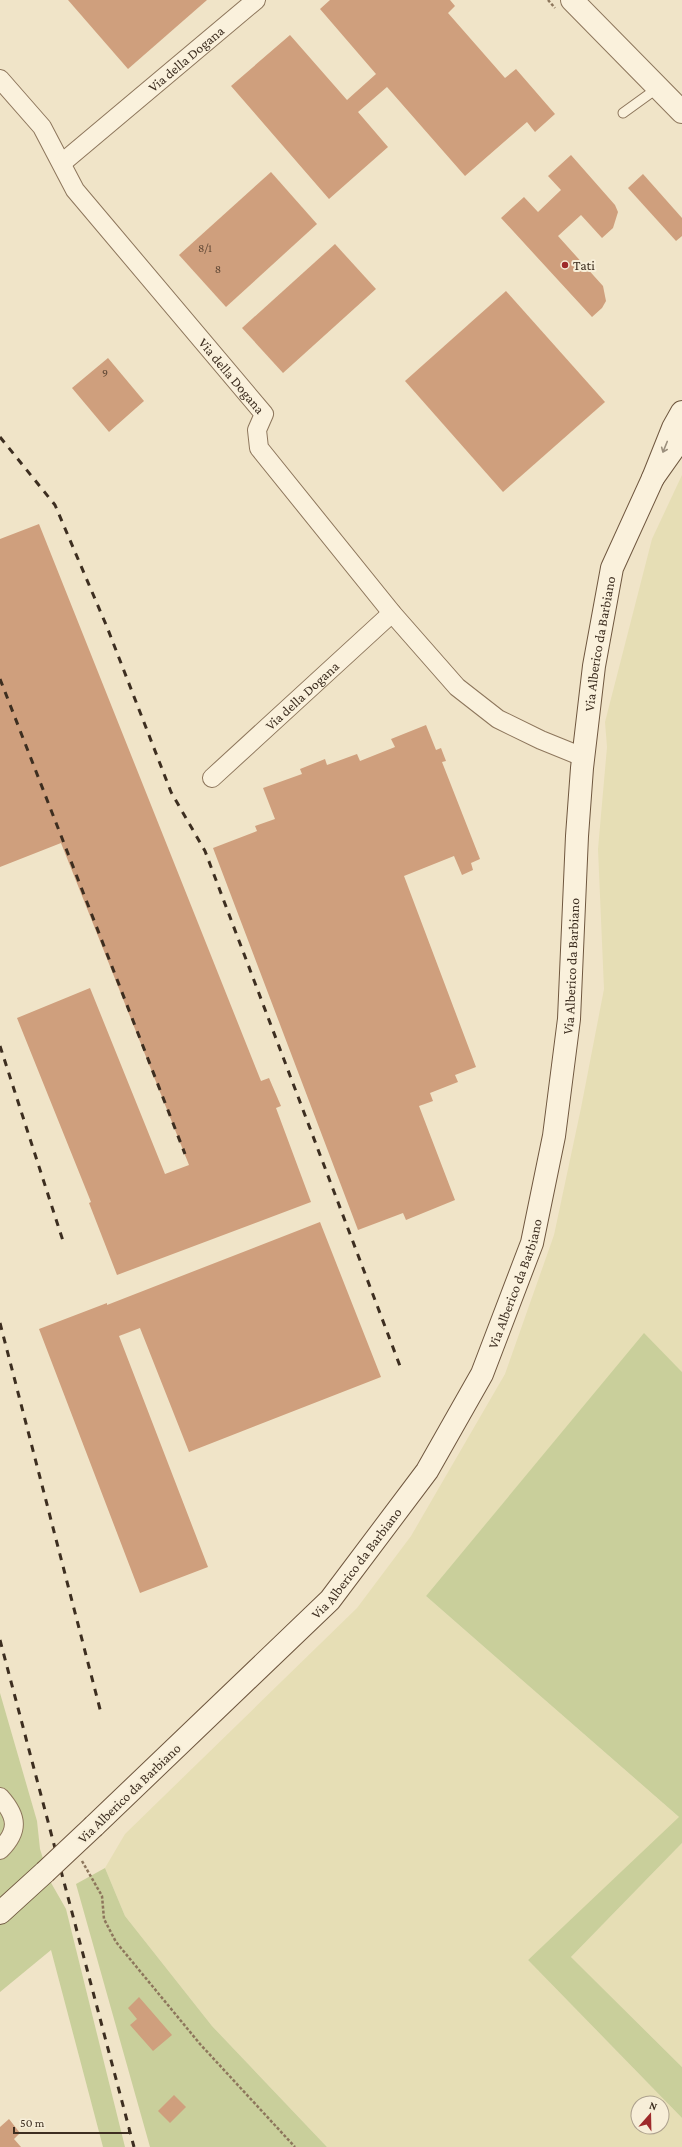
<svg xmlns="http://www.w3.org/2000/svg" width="682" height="2147" viewBox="0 0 682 2147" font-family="'Crimson Pro',serif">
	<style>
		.farmland { fill: #e6deb5; fill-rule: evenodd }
		.green { fill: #c9cf9b }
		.building { fill: #cf9f7d }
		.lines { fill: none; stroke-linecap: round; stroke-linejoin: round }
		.service-casing { stroke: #8d765c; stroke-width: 11 }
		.minor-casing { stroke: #8d765c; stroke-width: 20 }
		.tertiary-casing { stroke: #8d765c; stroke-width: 24 }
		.secondary-casing { stroke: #6f573f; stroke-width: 24 }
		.path { stroke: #8d765c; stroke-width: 2.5; stroke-dasharray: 3 2; stroke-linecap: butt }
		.service { stroke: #faf1dc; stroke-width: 9 }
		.minor { stroke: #faf1dc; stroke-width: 18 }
		.tertiary { stroke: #faf1dc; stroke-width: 22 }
		.secondary { stroke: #faf1dc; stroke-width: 22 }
		.rail { stroke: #3d2e20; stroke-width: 3; stroke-dasharray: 7 7; stroke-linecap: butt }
		.secondary-bridge-casing { stroke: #6f573f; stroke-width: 24; stroke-linecap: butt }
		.secondary-bridge { stroke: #faf1dc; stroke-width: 22 }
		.oneway { stroke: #9c907e }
		.poi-dot { fill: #9e2a2b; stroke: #f7eed8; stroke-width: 1.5 }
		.labels { text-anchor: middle; stroke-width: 4; stroke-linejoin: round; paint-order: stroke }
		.number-label { font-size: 12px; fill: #624a37 }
		.street-label { font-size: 14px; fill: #3d2e20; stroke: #f7eed8 }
		.poi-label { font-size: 14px; fill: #3d2e20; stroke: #f7eed8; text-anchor: start }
	</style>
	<rect width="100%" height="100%" fill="#f0e4c8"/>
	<!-- farmland -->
	<g class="farmland">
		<path d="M682 475V1372L644 1334 426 1596 680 1818 528 1960 682 2118V2147H327L212 2026 125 1916 105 1868 125 1834 357 1608 411 1536 505 1374 554 1235 581 1108 604 989 598 849 607 747 605 722 652 539ZM638 2103H662V2127H638Z"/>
		<path d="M682 1843V2067L571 1957Z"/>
	</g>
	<!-- green -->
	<g class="green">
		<path d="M644 1333 682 1372V1843L571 1957 682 2067V2118L528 1960 679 1817 426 1596Z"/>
		<path d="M0 1693 37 1821 40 1849 50 1881 66 1909 125 2147H103L51 1950 0 1992Z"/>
		<path d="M105 1868 125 1916 212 2026 327 2147H150L76 1884Z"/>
	</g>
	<!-- building -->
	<g class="building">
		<path d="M68 0H207L128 69Z"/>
		<path d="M330 0H450L455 6 448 13 505 78 516 69 555 114 535 132 527 122 465 176 387 87 358 112 388 147 329 199 231 86 290 35 347 100 376 74 320 9Z"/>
		<path d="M571 155 615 205 618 212 613 228 602 238 581 215 558 236 603 286 606 301 602 308 592 317 501 218 524 197 538 212 561 190 548 176Z"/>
		<path d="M271 172 317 224 226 307 179 255Z"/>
		<path d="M643 174 682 218V236L676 241 628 188Z"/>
		<path d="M335 244 376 289 283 373 242 328Z"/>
		<path d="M506 291 605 402 503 492 405 381Z"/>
		<path d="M108 358 144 401 109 432 72 388Z"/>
		<path d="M39 524 261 1081 269 1078 281 1106 276 1108 311 1202 117 1275 89 1203 91 1202 17 1018 90 988 165 1174 189 1165 61 843 0 867V539Z"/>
		<path d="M426 725 436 750 441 748 446 761 442 762 480 859 471 863 473 870 462 875 454 856 404 876 476 1067 455 1075 458 1082 430 1093 433 1101 419 1106 455 1200 406 1220 403 1213 358 1230 213 848 257 831 255 826 275 819 263 788 302 774 300 769 325 759 327 765 357 754 360 761 395 747 391 739Z"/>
		<path d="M320 1222 381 1377 189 1452 140 1328 119 1336 208 1567 140 1593 39 1329 107 1303V1305Z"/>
		<path d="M139 1997 172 2035 153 2051 130 2025 137 2019 128 2008Z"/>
		<path d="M174 2095 186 2107 170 2123 158 2111Z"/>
		<path d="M9 2119 20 2133 14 2139 21 2147H0V2127Z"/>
	</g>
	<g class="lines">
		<!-- service casing -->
		<g class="service-casing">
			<path id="service" d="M623 113 659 87"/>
		</g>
		<!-- minor casing -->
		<g class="minor-casing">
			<g id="minor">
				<path id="s1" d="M0 79 42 127 75 190 264 414 257 430 259 448 392 613 457 687 498 719 541 740 583 757"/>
				<path id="s2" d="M62 163 256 0"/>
				<path id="s3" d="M212 778 392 613"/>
				<path d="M0 1797C18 1817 19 1831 0 1850"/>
			</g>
		</g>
		<!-- tertiary casing -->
		<g class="tertiary-casing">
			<path id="tertiary" d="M572 0 682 112"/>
		</g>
		<!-- secondary casing -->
		<g class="secondary-casing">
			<g id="secondary">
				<path d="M682 412 673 428 653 478 682 437"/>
				<path id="s4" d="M94 1826 330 1600 427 1471 482 1374 532 1243 554 1136 569 1019 577 836 582 768 594 666 612 568 653 478"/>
				<path d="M0 1913 45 1872"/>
			</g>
		</g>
		<!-- path -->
		<g class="path">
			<path d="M548 0 555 8"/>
			<path d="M82 1861 102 1896 104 1919 116 1942 200 2044 295 2147"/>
		</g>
		<!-- service -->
		<use href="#service" class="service"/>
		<!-- minor -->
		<use href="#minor" class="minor"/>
		<!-- tertiary -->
		<use href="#tertiary" class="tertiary"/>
		<!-- secondary -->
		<use href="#secondary" class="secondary"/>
		<!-- rail -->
		<g class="rail">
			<path d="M0 437 55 505 107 627 171 792 205 851 400 1366"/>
			<path d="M0 679 185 1154"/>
			<path d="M0 1046 64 1244"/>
			<path d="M0 1323 101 1713"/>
			<path d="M0 1640 134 2147"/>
		</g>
		<!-- secondary-bridge casing -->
		<g class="secondary-bridge-casing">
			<path id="secondary-bridge" d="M45 1872 94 1826"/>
		</g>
		<!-- secondary-bridge -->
		<use href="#secondary-bridge" class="secondary-bridge"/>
	</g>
	<!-- one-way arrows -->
	<defs><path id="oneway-shaft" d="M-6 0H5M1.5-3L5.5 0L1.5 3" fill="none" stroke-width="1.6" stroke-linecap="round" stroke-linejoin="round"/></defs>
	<use class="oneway" href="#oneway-shaft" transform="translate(665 447) rotate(112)"/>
	<!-- markers -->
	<circle class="poi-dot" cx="565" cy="265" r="4"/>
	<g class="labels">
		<!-- number labels -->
		<g class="number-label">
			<text x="205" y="252">8/1</text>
			<text x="218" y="273">8</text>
			<text x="105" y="377">9</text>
		</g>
		<!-- street labels -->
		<g class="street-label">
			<text dy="5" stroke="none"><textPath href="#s2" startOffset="162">Via della Dogana</textPath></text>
			<text dy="5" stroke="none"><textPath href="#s1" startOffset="378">Via della Dogana</textPath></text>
			<text dy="5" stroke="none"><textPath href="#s4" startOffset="1344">Via Alberico da Barbiano</textPath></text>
			<text dy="5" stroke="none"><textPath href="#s3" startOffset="122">Via della Dogana</textPath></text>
			<text dy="5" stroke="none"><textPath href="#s4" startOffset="1020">Via Alberico da Barbiano</textPath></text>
			<text dy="5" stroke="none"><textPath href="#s4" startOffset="696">Via Alberico da Barbiano</textPath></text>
			<text dy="5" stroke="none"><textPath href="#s4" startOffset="372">Via Alberico da Barbiano</textPath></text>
			<text transform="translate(129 1793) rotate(-44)" y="5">Via Alberico da Barbiano</text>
		</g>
		<!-- poi labels -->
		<g class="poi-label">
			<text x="573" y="270">Tati</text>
		</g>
	</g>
	<!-- north arrow -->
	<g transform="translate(650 2115) rotate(20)"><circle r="19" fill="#f7eed8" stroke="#ada18e"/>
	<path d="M0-3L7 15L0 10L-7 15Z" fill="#9e2a2b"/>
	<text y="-6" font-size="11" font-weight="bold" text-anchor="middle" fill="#3d2e20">N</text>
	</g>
	<!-- scale -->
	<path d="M14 2127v6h115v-6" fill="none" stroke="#3d2e20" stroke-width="2"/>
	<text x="20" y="2127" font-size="12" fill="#3d2e20" stroke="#f7eed8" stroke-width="3" paint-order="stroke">50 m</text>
</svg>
